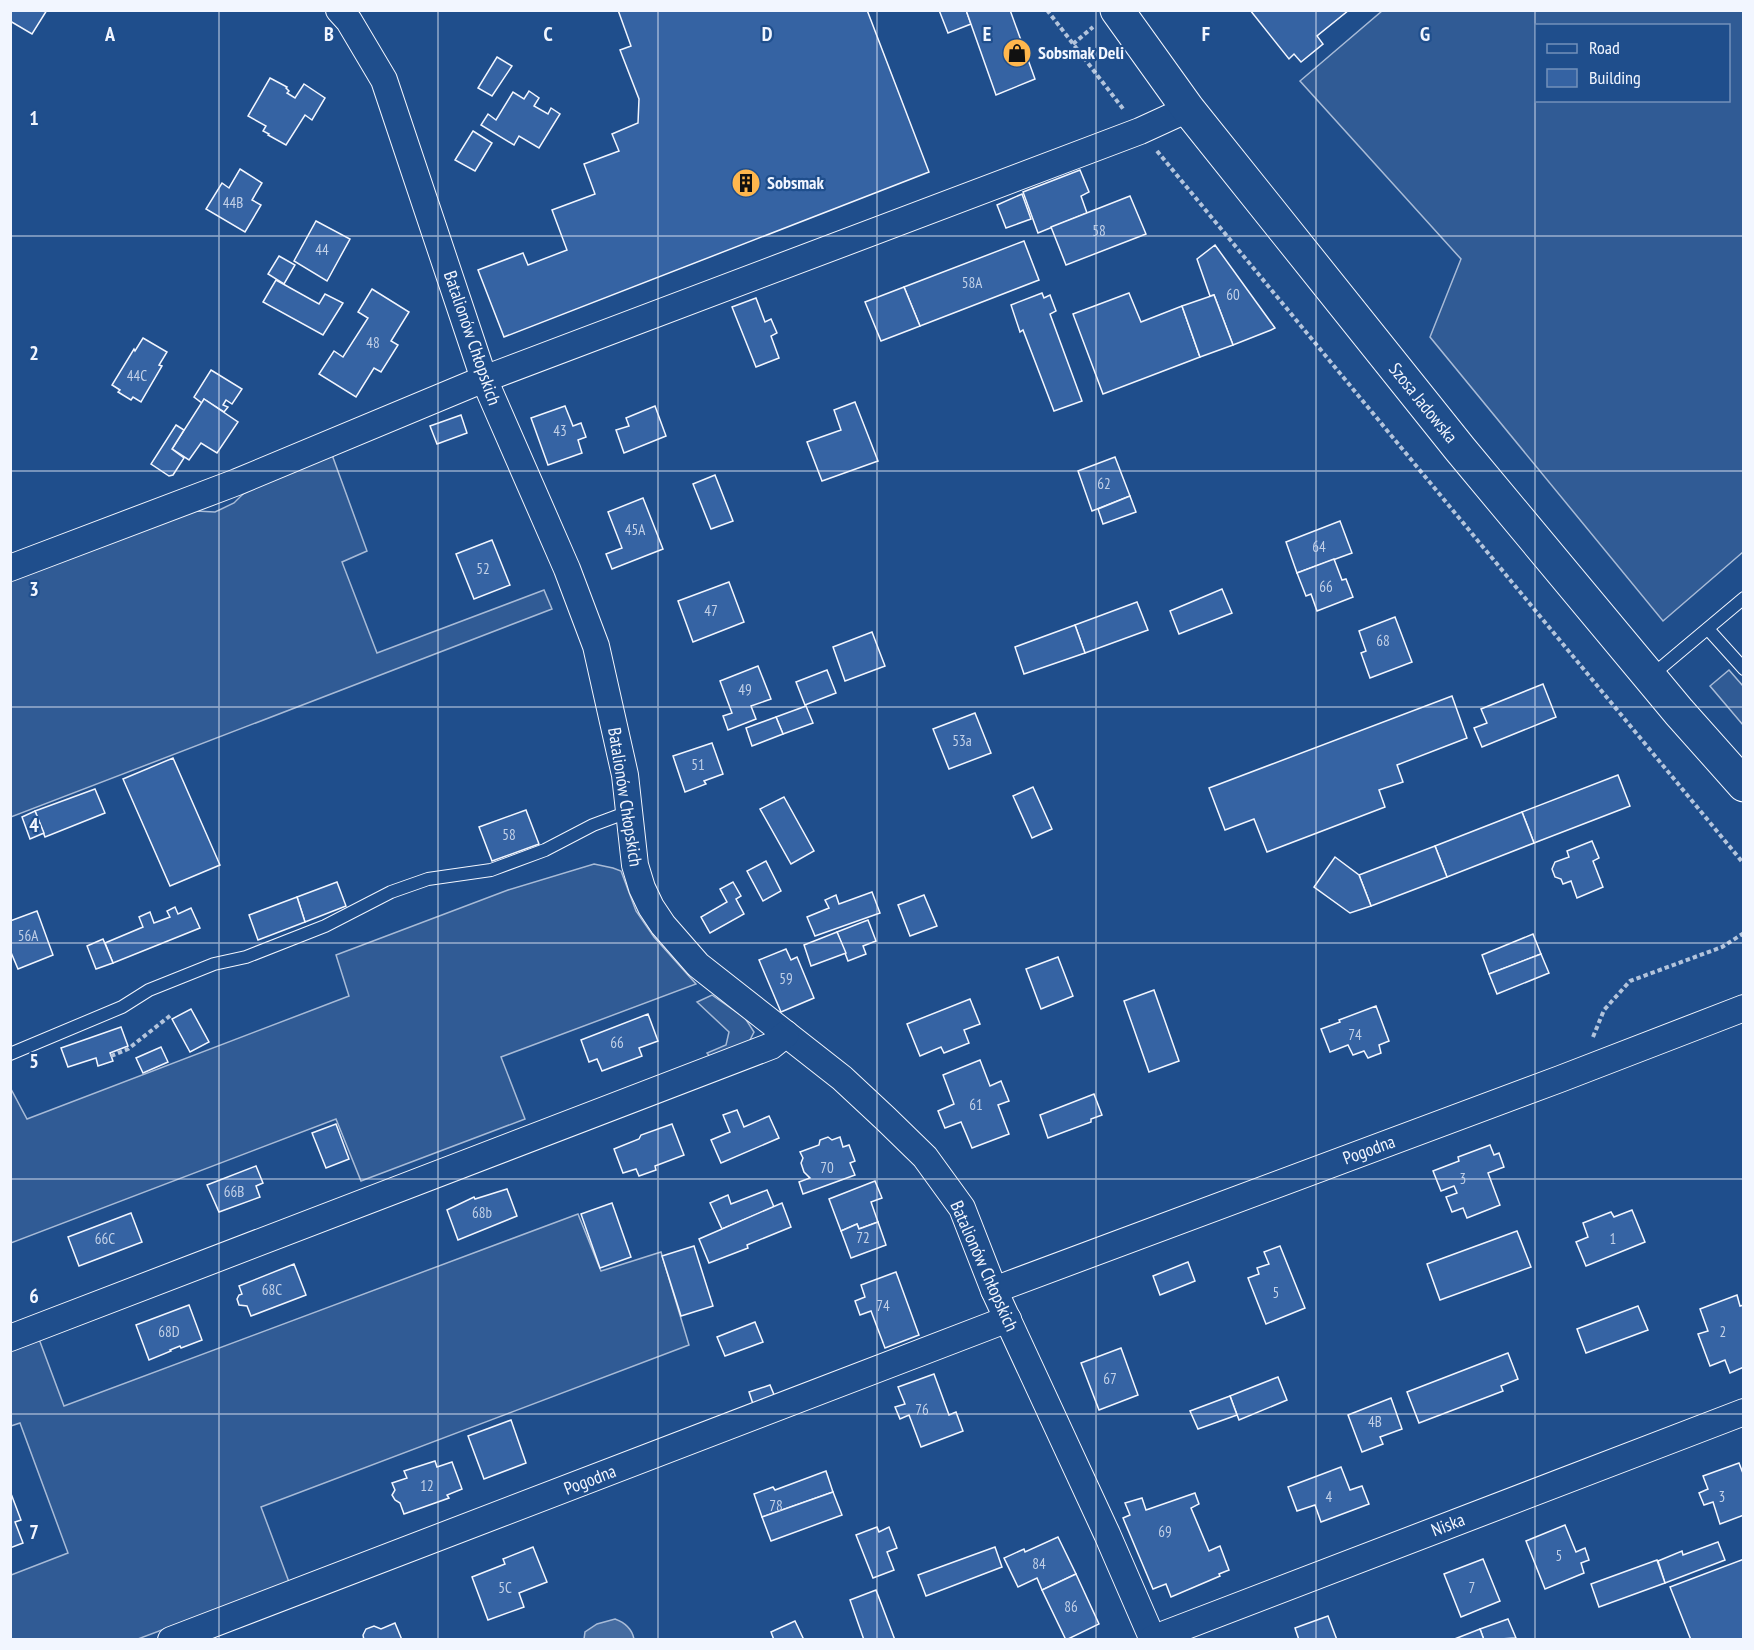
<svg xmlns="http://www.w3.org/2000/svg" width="1754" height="1650" viewBox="0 0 1754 1650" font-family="'PT Sans Narrow',sans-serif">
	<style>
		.built { fill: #305b95; stroke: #a8bbd7; stroke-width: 1.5; fill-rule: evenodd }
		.water { fill: #446ba0; stroke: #a8bbd7; stroke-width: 1.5 }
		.building { fill: #3563a3; stroke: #f2f6ff; stroke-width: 1.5 }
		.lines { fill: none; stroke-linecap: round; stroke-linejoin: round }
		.service-casing { stroke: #f2f6ff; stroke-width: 14 }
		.minor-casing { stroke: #f2f6ff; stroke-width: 28 }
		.secondary-casing { stroke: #f2f6ff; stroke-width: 35 }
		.path { stroke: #b3c4dc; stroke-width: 4; stroke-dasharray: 4.5 3; stroke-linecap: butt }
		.service { stroke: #1f4e8c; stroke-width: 12 }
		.minor { stroke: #1f4e8c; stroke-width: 26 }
		.secondary { stroke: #1f4e8c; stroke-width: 33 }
		.grid { fill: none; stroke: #f2f6ff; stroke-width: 1.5; stroke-opacity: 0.55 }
		.labels { text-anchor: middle; stroke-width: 4.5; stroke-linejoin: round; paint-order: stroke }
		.number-label { font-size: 15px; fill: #c3d1e8 }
		.poi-label { font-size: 18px; font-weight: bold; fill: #f2f6ff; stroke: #1f4e8c; text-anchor: start }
		.street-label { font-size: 18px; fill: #f2f6ff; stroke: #1f4e8c }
		.grid-label { font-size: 20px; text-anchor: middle; font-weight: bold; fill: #f2f6ff; stroke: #1f4e8c; stroke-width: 4.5; stroke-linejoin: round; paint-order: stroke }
	</style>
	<rect width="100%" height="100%" fill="#1f4e8c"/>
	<!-- built -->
	<g class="built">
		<path d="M1382 11H1743V552L1663 621 1430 337 1461 259 1300 81ZM1536 26H1728V100H1536Z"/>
		<path d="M331 452 367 551 342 562 377 653 544 590 552 609 11 817V578L196 511 215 512 234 503 244 493Z"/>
		<path d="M1729 670 1743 686V725L1710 686Z"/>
		<path d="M594 864 613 868 621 871 636 911 654 937 696 984 501 1057 525 1119 361 1181 336 1119 11 1243V1089L27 1119 349 996 336 955 508 890Z"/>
		<path d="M712 995 745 1018 754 1032 749 1042 711 1058 707 1053 726 1045 729 1032 697 1002Z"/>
		<path d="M578 1214 601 1271 661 1252 689 1345 261 1507 289 1582 138 1639H11V1575L68 1553 20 1423 11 1426V1350L39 1339 64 1406Z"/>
	</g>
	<!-- water -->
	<path class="water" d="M615 1619C626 1623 632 1629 634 1639H584L585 1632 597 1624Z"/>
	<!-- building -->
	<g class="building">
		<path d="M10 10H47L32 34 10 21Z"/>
		<path d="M618 10H867L929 172 504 337 478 270 523 253 528 265 567 250 552 210 595 194 584 164 619 151 612 134 638 123 639 99 620 50 631 46Z"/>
		<path d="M939 10H966L971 24 948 33Z"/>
		<path d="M966 10H1010L1035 79 996 95Z"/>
		<path d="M1250 10H1349L1317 36 1323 44 1301 62 1294 54 1289 59Z"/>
		<path d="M497 57 512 66 492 96 478 88Z"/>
		<path d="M270 78 287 87 286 88 289 91 287 93 295 98 304 84 325 98 312 120 305 115 286 145 268 135 269 134 263 131 266 126 248 116Z"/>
		<path d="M529 91 539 98 534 106 548 114 551 108 560 114 539 148 519 136 514 145 481 125 488 114 496 120 513 92 524 99Z"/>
		<path d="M473 131 492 143 475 171 455 160Z"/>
		<path d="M240 169 262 183 252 200 261 205 245 232 206 209 222 183 229 188Z"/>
		<path d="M1080 170 1089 192 1081 196 1087 213 1038 233 1023 192Z"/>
		<path d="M1022 194 1031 219 1006 228 997 205Z"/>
		<path d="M1130 196 1146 234 1066 265 1051 227Z"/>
		<path d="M316 221 350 239 327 281 294 261Z"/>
		<path d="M1024 241 1039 280 920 326 904 287Z"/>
		<path d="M1215 245 1275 328 1271 330 1233 345 1214 295 1210 296 1197 259Z"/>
		<path d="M279 256 295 265 284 284 268 274Z"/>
		<path d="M276 280 319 304 325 294 343 303 323 335 263 302Z"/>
		<path d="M904 287 920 326 881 341 865 302Z"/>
		<path d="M372 289 409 312 391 341 398 345 381 372 374 368 356 397 319 374 334 351 343 357 368 318 358 312Z"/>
		<path d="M1042 293 1044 298 1050 295 1056 311 1050 314 1082 401 1054 411 1023 330 1020 332 1011 305Z"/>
		<path d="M1129 293 1141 322 1182 306 1200 357 1103 394 1073 314Z"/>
		<path d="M1214 295 1233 345 1200 357 1182 306Z"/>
		<path d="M756 298 765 322 771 319 777 333 771 336 779 358 756 367 732 307Z"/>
		<path d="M143 338 167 352 159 365 162 366 141 402 133 397 131 400 118 392 120 390 112 385 134 349 135 351Z"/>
		<path d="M211 370 242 389 232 404 226 400 223 405 228 407 224 412 204 399 202 403 194 397Z"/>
		<path d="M204 399 238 422 217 453 201 443 189 460 172 449Z"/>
		<path d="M855 402 878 461 822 481 807 442 841 430 834 410Z"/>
		<path d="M565 406 573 426 581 423 586 437 578 440 582 453 548 465 531 418Z"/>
		<path d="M655 406 666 436 624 453 616 430 629 426 626 418Z"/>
		<path d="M461 415 467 433 437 444 430 426Z"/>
		<path d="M176 425 184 430 172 449 184 458 173 475 169 476 151 464Z"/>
		<path d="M1115 457 1130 496 1092 511 1078 471Z"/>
		<path d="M715 475 733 521 711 529 693 484Z"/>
		<path d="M1130 496 1136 512 1103 524 1098 509Z"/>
		<path d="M643 498 663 549 612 569 606 554 622 548 608 512Z"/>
		<path d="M1340 521 1352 553 1297 573 1286 542Z"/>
		<path d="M492 540 510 585 474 599 456 554Z"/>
		<path d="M1334 559 1342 580 1346 579 1353 597 1317 611 1311 594 1306 596 1297 573Z"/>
		<path d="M729 582 744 622 693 642 678 601Z"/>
		<path d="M1222 589 1232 613 1179 634 1170 611Z"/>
		<path d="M1137 602 1148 630 1085 653 1075 625Z"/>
		<path d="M1395 617 1412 662 1370 678 1361 653 1366 651 1359 631Z"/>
		<path d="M1075 625 1085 653 1024 674 1015 647Z"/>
		<path d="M872 632 885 666 845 681 833 647Z"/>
		<path d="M758 666 771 699 751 706 756 719 728 730 723 716 732 713 720 681Z"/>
		<path d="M827 670 836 693 805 705 796 682Z"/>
		<path d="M1543 684 1556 717 1482 747 1474 728 1487 723 1481 709Z"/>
		<path d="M1452 696 1467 738 1397 765 1403 782 1379 790 1385 807 1267 852 1254 819 1225 830 1209 788Z"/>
		<path d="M806 706 813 723 783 734 776 717Z"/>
		<path d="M975 713 991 753 949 769 933 729Z"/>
		<path d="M776 717 783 734 752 746 746 728Z"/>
		<path d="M712 743 723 774 704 781 706 784 685 792 673 756Z"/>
		<path d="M173 758 220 865 170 886 123 779Z"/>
		<path d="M1618 775 1630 806 1534 843 1522 812Z"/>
		<path d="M1033 787 1052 829 1032 838 1013 796Z"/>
		<path d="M95 789 105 813 45 837 35 811Z"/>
		<path d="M784 797 814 851 791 864 760 809Z"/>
		<path d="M526 810 539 844 492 861 479 827Z"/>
		<path d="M35 811 44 833 30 839 22 817Z"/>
		<path d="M1522 812 1534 843 1447 877 1435 846Z"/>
		<path d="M1592 841 1599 858 1593 861 1603 887 1577 898 1571 881 1563 884 1561 879 1555 877 1552 869 1555 862 1569 857 1567 851Z"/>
		<path d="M1435 846 1447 877 1371 906 1359 875Z"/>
		<path d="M1335 857 1359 875 1371 906 1350 913 1314 887Z"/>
		<path d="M766 861 781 891 763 901 747 871Z"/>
		<path d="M337 882 346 906 305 922 297 897Z"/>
		<path d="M733 882 741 896 736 899 744 914 710 933 701 917 727 902 720 889Z"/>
		<path d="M872 892 880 913 815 936 807 917 829 908 825 900 836 895 839 904Z"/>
		<path d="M924 895 937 926 910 936 898 905Z"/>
		<path d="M297 897 305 922 258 940 249 915Z"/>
		<path d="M175 907 178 914 191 908 200 928 113 963 105 943 143 927 139 917 150 912 154 923 170 917 167 911Z"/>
		<path d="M37 911 53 955 18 969 10 950V921Z"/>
		<path d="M868 920 876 941 863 946 866 954 848 961 837 932Z"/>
		<path d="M837 932 846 953 811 966 804 945Z"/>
		<path d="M1533 934 1541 954 1489 974 1482 955Z"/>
		<path d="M103 939 113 963 96 969 87 946Z"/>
		<path d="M786 949 791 960 797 957 814 998 781 1012 759 960Z"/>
		<path d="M1541 954 1549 973 1497 994 1489 974Z"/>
		<path d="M1058 957 1073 996 1041 1009 1026 969Z"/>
		<path d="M1154 990 1179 1061 1149 1072 1124 1001Z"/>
		<path d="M970 999 980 1024 964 1030 969 1043 944 1053 941 1047 920 1056 907 1024Z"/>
		<path d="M1376 1006 1389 1041 1379 1045 1381 1053 1368 1058 1364 1051 1353 1055 1348 1045 1330 1052 1321 1029 1340 1022 1339 1020Z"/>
		<path d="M191 1009 209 1042 190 1052 172 1019Z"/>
		<path d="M648 1014 658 1041 639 1048 642 1056 602 1071 597 1059 589 1062 581 1040Z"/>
		<path d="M121 1027 128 1046 110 1053 113 1061 98 1066 96 1058 68 1067 61 1048Z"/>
		<path d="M161 1047 168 1062 143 1073 136 1058Z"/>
		<path d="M980 1060 990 1086 1001 1081 1009 1101 998 1105 1009 1134 972 1148 961 1122 945 1128 938 1111 954 1104 943 1075Z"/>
		<path d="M1094 1094 1102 1115 1091 1119V1122L1048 1138 1040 1115Z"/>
		<path d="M737 1110 744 1127 769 1116 779 1138 721 1163 711 1140 730 1132 723 1115Z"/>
		<path d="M336 1124 349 1159 326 1168 312 1133Z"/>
		<path d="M672 1124 684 1155 655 1166 656 1170 639 1176 636 1169 623 1173 614 1149 639 1139 641 1135Z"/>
		<path d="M828 1137 832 1140 840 1137 843 1147 849 1145 855 1161 850 1163 855 1175 803 1194 799 1182 810 1178 804 1172 801 1163 803 1158 800 1152 819 1145 820 1140Z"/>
		<path d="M1490 1145 1494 1155 1499 1153 1504 1167 1488 1173 1500 1205 1467 1218 1463 1208 1452 1212 1446 1197 1457 1193 1454 1186 1441 1191 1433 1171 1459 1161 1458 1157Z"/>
		<path d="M256 1166 263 1183 256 1186 260 1197 219 1212 207 1185Z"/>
		<path d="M875 1181 882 1198 871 1202 878 1222 859 1229 857 1224 841 1231 829 1199Z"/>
		<path d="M507 1189 517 1216 458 1240 447 1210 474 1197 475 1199Z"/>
		<path d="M767 1190 774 1207 722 1229 710 1203 728 1195 731 1204Z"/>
		<path d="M612 1203 631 1257 600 1268 581 1214Z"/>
		<path d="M782 1203 791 1227 747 1245 748 1248 709 1263 699 1239Z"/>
		<path d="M1632 1210 1645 1242 1586 1266 1576 1242 1588 1237 1583 1223 1611 1212 1614 1217Z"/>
		<path d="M131 1213 142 1242 79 1266 68 1237Z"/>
		<path d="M878 1222 886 1245 851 1258 841 1231 857 1224 859 1229Z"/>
		<path d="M1517 1231 1531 1267 1440 1300 1427 1264Z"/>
		<path d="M694 1246 713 1306 681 1316 662 1256Z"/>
		<path d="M1280 1246 1305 1308 1266 1324 1248 1278 1259 1274 1257 1268 1269 1264 1264 1252Z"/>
		<path d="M1188 1262 1195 1281 1160 1295 1153 1276Z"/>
		<path d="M294 1264 306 1295 251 1316 247 1306 239 1305 237 1299 239 1295 242 1294 239 1286Z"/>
		<path d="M896 1272 919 1335 885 1348 871 1311 860 1315 855 1301 865 1297 861 1285Z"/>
		<path d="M1737 1295 1740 1306 1744 1305V1367L1730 1373 1725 1360 1710 1366 1698 1334 1708 1331 1700 1309Z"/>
		<path d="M189 1305 202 1340 181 1348 180 1346 170 1350 171 1351 149 1360 136 1325Z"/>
		<path d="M1638 1306 1648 1330 1586 1353 1577 1329Z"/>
		<path d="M755 1322 763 1342 725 1356 717 1337Z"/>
		<path d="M1121 1348 1138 1395 1099 1410 1081 1363Z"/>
		<path d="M1508 1353 1518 1379 1501 1386 1503 1391 1419 1423 1407 1392Z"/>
		<path d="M934 1374 949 1415 956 1412 963 1431 921 1447 909 1415 900 1419 895 1407 905 1404 898 1387Z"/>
		<path d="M1278 1377 1287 1400 1239 1420 1230 1396Z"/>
		<path d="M770 1385 775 1397 753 1404 749 1392Z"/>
		<path d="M1230 1396 1237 1415 1198 1429 1190 1411Z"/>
		<path d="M1391 1398 1402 1429 1380 1437 1383 1444 1362 1452 1348 1415Z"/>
		<path d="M511 1420 526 1463 484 1479 468 1436Z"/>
		<path d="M435 1461 437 1467 452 1462 462 1489 447 1495 449 1498 404 1514 400 1503 395 1500 392 1495 395 1490 392 1483 407 1478 404 1471Z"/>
		<path d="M1739 1463 1744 1476V1515L1720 1524 1713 1502 1704 1505 1699 1493 1708 1489 1703 1476Z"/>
		<path d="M1341 1467 1350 1490 1362 1486 1369 1504 1321 1522 1315 1505 1297 1511 1288 1487Z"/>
		<path d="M826 1471 833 1492 762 1517 754 1494 773 1487 775 1490Z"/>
		<path d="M10 1491 21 1520 15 1522 23 1543 10 1548Z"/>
		<path d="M833 1492 842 1515 771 1541 762 1517Z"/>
		<path d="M1195 1493 1199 1504 1191 1508 1209 1551 1220 1546 1229 1570 1219 1574 1220 1576 1171 1597 1166 1584 1153 1589 1123 1518 1130 1515 1125 1503 1142 1498 1146 1510Z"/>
		<path d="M1565 1525 1576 1552 1585 1548 1589 1560 1581 1563 1584 1573 1545 1589 1526 1541Z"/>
		<path d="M877 1527 879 1532 889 1527 897 1548 887 1552 894 1570 873 1578 856 1535Z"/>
		<path d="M1058 1537 1076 1574 1042 1590 1037 1578 1018 1587 1004 1558 1024 1549 1025 1552Z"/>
		<path d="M1718 1542 1725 1560 1665 1583 1658 1561 1682 1551 1683 1555Z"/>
		<path d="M533 1547 547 1582 519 1593 524 1607 488 1620 472 1577 505 1564 503 1559Z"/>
		<path d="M995 1547 1002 1567 926 1596 918 1575Z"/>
		<path d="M1483 1559 1500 1601 1461 1617 1444 1574Z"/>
		<path d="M1744 1559V1640H1691L1670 1587Z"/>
		<path d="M1657 1560 1665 1583 1599 1607 1591 1584Z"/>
		<path d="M1076 1574 1099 1624 1066 1640 1042 1590Z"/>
		<path d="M876 1590 895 1640H864L850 1600Z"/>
		<path d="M1328 1616 1337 1640H1299L1295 1628Z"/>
		<path d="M1508 1619 1516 1638 1484 1640 1480 1629Z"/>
		<path d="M795 1621 804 1640H774L771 1632Z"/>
		<path d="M395 1623 402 1640H364L363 1635 366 1629 374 1626 381 1629Z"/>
		<path d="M1480 1629 1484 1640H1452Z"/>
	</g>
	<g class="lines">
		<!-- service casing -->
		<g class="service-casing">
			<g id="service">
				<path d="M1708 629 1744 669"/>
				<path d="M1651 676 1744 598"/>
				<path d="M10 1054 122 1007 149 990 214 964 246 957 325 926 391 892 428 879 491 870 545 850 593 825 628 812"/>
			</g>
		</g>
		<!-- minor casing -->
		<g class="minor-casing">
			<g id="minor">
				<path d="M339 10 349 21 384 80 484 379 567 569 596 646 625 775 635 865 642 888 651 907 663 925 698 965 842 1078 886 1119 925 1157 962 1208 994 1290 1107 1534 1153 1640"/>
				<path d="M10 568 237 482 484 379 1140 131 1188 109"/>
				<path d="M994 1290 1560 1079 1744 1008"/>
				<path d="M10 1338 771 1046 786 1034"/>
				<path d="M1152 1639 1744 1412"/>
				<path d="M171 1640 1008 1319"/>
			</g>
		</g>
		<!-- secondary casing -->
		<g class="secondary-casing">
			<path id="secondary" d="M1117 10 1188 109 1460 449 1679 712 1744 785"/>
		</g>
		<!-- path -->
		<g class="path">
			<path d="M1047 10 1124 110"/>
			<path d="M1073 44 1093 27"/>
			<path d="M1157 151 1744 864"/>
			<path d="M1593 1037 1604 1010 1630 981 1722 947 1744 933"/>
			<path d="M111 1056 128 1049 171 1015"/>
		</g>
		<!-- service -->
		<use href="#service" class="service"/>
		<!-- minor -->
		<use href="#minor" class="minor"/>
		<!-- secondary -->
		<use href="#secondary" class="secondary"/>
	</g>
	<!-- grid -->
	<path class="grid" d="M219 10V1640M438 10V1640M658 10V1640M877 10V1640M1096 10V1640M1316 10V1640M1535 10V1640M10 236H1744M10 471H1744M10 707H1744M10 943H1744M10 1179H1744M10 1414H1744"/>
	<!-- icons -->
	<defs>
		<g id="shop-disc" transform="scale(1.5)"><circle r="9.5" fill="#ffb74d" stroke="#1f4e8c"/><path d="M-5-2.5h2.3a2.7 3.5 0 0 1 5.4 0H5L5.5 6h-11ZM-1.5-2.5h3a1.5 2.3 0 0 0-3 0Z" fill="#111"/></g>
		<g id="building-disc" transform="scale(1.5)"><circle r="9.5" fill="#ffb74d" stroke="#1f4e8c"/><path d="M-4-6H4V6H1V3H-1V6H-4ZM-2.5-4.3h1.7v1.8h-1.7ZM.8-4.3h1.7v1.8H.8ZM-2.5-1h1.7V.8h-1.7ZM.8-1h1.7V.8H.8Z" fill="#111"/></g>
	</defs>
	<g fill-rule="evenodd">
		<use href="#shop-disc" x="1017" y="53"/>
		<use href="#building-disc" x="746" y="183"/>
	</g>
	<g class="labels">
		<!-- number labels -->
		<g class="number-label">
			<text x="233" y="208">44B</text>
			<text x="1099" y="236">58</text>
			<text x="322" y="255">44</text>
			<text x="972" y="288">58A</text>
			<text x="1233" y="300">60</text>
			<text x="373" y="348">48</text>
			<text x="137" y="381">44C</text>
			<text x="560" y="436">43</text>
			<text x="1104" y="489">62</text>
			<text x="635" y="535">45A</text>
			<text x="1319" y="552">64</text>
			<text x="483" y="574">52</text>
			<text x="1326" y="592">66</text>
			<text x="711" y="616">47</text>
			<text x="1383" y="646">68</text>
			<text x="745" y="695">49</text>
			<text x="962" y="746">53a</text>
			<text x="698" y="770">51</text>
			<text x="509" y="840">58</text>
			<text x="28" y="941">56A</text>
			<text x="786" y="984">59</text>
			<text x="1355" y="1040">74</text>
			<text x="617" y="1048">66</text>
			<text x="976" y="1110">61</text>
			<text x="827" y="1173">70</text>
			<text x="1463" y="1184">3</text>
			<text x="234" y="1197">66B</text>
			<text x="482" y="1218">68b</text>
			<text x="863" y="1243">72</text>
			<text x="105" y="1244">66C</text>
			<text x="1613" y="1244">1</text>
			<text x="272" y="1295">68C</text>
			<text x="1276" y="1298">5</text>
			<text x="883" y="1311">74</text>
			<text x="169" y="1337">68D</text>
			<text x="1723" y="1337">2</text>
			<text x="1110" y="1384">67</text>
			<text x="922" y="1415">76</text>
			<text x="1375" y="1427">4B</text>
			<text x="427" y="1491">12</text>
			<text x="1329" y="1502">4</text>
			<text x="1722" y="1502">3</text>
			<text x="776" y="1511">78</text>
			<text x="1165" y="1537">69</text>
			<text x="1559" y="1561">5</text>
			<text x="1039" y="1569">84</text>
			<text x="505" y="1593">5C</text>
			<text x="1472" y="1593">7</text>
			<text x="1071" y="1612">86</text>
		</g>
		<!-- poi labels -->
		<g class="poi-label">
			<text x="1038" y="59">Sobsmak Deli</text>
			<text x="767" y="189">Sobsmak</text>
		</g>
		<!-- street labels -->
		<g class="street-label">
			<text transform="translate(472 338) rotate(71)" y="6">Batalionów Chłopskich</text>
			<text transform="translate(1423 403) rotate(51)" y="6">Szosa Jadowska</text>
			<text transform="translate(625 797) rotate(81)" y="6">Batalionów Chłopskich</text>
			<text transform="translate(1369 1150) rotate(-20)" y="6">Pogodna</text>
			<text transform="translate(984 1266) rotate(66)" y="6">Batalionów Chłopskich</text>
			<text transform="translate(590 1480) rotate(-21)" y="6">Pogodna</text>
			<text transform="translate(1448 1525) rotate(-21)" y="6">Niska</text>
		</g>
	</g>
	<g class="grid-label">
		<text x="110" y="41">A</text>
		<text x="329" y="41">B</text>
		<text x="548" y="41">C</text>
		<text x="767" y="41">D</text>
		<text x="987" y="41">E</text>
		<text x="1206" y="41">F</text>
		<text x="1425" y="41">G</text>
		<text x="34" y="125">1</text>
		<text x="34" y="360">2</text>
		<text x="34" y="596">3</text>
		<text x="34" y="832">4</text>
		<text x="34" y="1068">5</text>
		<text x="34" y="1303">6</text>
		<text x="34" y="1539">7</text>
	</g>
	<!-- border -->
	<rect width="1754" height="1650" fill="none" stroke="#f2f6ff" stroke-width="24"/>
	<!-- legend -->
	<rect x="1535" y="24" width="195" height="78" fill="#1f4e8c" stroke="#7391ba" stroke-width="1.5"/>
	<rect x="1547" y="44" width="30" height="9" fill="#1f4e8c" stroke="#7391ba" stroke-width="1.5"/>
	<text x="1589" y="54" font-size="18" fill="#f2f6ff">Road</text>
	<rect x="1547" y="69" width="30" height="18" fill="#3563a3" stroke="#7391ba" stroke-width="1.5"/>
	<text x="1589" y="84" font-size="18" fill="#f2f6ff">Building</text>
</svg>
